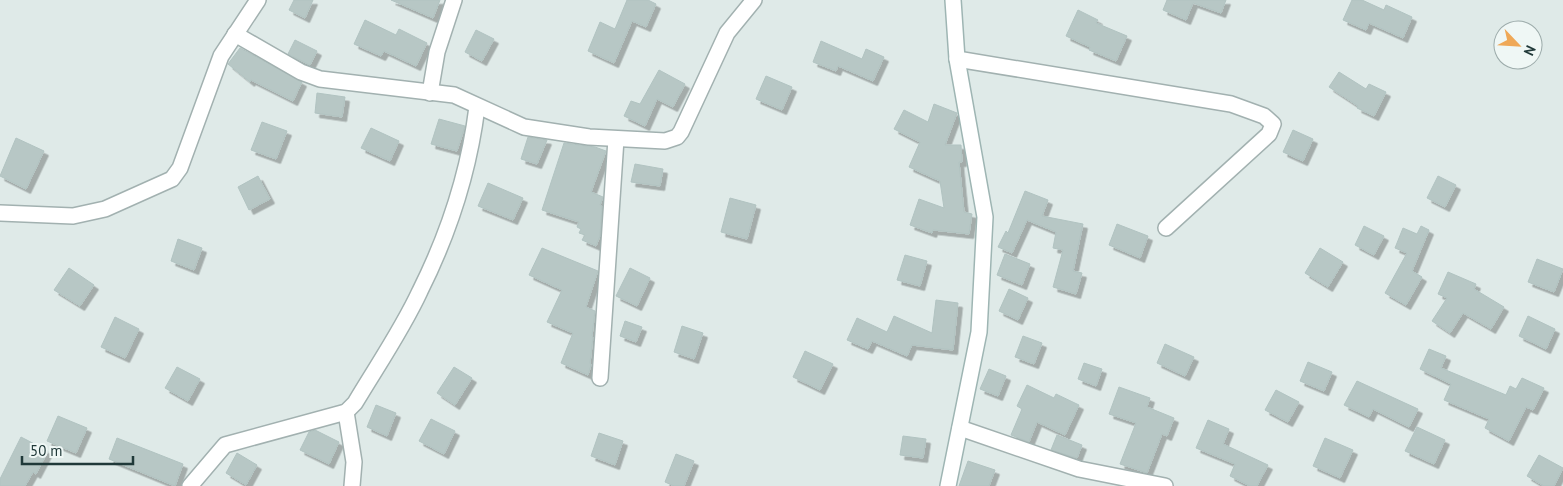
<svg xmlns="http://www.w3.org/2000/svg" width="1563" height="486" viewBox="0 0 1563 486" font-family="'PT Sans',sans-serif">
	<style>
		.building { fill: #b7c7c5; stroke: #b1c3c1; filter: url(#shadow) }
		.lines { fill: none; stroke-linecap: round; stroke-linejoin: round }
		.minor-casing { stroke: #a2b1b0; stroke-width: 18 }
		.secondary-casing { stroke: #9eb5b3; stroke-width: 18 }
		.minor { stroke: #fff; stroke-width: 15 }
		.secondary { stroke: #fff; stroke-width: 15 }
	</style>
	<defs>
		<filter id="shadow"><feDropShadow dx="4.5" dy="4.5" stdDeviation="0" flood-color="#0004"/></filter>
	</defs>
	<rect width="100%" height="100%" fill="#dfeae8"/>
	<!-- building -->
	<g class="building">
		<path d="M294 0H313L305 18 289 10Z"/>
		<path d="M391 0H440L433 18Z"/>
		<path d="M627 0H648L656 4 646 27 632 21 614 63 588 51 600 22 615 29Z"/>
		<path d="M1167 0H1226L1221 13 1193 3 1186 20 1163 10Z"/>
		<path d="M1352 0H1362L1384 10 1386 5 1412 17 1403 38 1369 23 1366 30 1343 20Z"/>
		<path d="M1078 10 1098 20 1096 23 1127 36 1116 61 1089 50 1090 47 1066 36Z"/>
		<path d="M365 20 396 35 399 29 427 43 416 66 384 51 381 56 354 44Z"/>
		<path d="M476 30 494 39 482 61 465 52Z"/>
		<path d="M295 40 317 51 310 65 288 54Z"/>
		<path d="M821 41 862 59 866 49 884 57 873 81 838 66 836 71 813 62Z"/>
		<path d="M240 48 302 82 293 101 251 80 250 82 228 64Z"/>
		<path d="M659 70 685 84 673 107 657 99 645 126 624 116 631 101 640 104Z"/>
		<path d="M1339 72 1366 89 1369 84 1386 92 1374 116 1357 108 1358 106 1329 87Z"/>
		<path d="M766 76 792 87 782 110 756 99Z"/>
		<path d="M317 93 345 97 342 117 315 113Z"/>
		<path d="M934 104 957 113 945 145H961L962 162H959L964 212 972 214 969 234 933 230 932 233 910 225 919 199 944 208 940 181 909 167 920 142 894 129 904 110 928 122Z"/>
		<path d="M439 119 465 126 457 151 431 144Z"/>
		<path d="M262 122 287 131 276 159 251 150Z"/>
		<path d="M371 128 399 141 390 161 361 148Z"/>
		<path d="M1293 130 1313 139 1303 161 1283 152Z"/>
		<path d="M528 137 547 140 537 164 521 159Z"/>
		<path d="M16 138 44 151 26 189 0 176Z"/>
		<path d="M564 143 595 147 606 151 591 192 603 197 600 205 602 206 600 236 596 246 582 240 585 235 579 233 581 229 577 227 579 222 542 210Z"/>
		<path d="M635 164 663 169 660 186 631 182Z"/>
		<path d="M258 176 270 199 249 210 238 187Z"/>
		<path d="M1438 176 1456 185 1445 207 1427 198Z"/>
		<path d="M488 183 523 198 513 220 478 206Z"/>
		<path d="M1025 191 1048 200 1042 216 1083 224 1073 271 1082 273 1076 294 1053 287 1063 250 1053 248 1056 232 1027 220 1012 253 998 247 1006 231 1008 233Z"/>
		<path d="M730 198 756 205 747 239 721 232Z"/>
		<path d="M1117 224 1148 236 1140 258 1109 245Z"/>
		<path d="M1364 226 1384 236 1374 255 1355 245Z"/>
		<path d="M1421 226 1429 230 1412 271 1422 277 1406 305 1385 293 1407 253 1395 248 1403 228 1417 234Z"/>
		<path d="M178 239 202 248 194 270 171 261Z"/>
		<path d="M542 248 598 271 586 307 595 311 592 336 593 337 590 363 591 365 588 375 561 363 573 333 547 322 562 290 529 275Z"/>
		<path d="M1320 248 1343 262 1328 287 1305 273Z"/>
		<path d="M1005 254 1030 264 1022 285 997 275Z"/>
		<path d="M905 255 927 261 920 286 897 280Z"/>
		<path d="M1537 259 1563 269 1554 292 1528 282Z"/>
		<path d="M69 268 94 285 80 306 54 290Z"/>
		<path d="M630 268 650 278 637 306 616 296Z"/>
		<path d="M1448 272 1476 284 1474 289 1504 307 1491 329 1463 313 1450 333 1432 321 1447 298 1438 294Z"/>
		<path d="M1009 289 1028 298 1018 320 999 311Z"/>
		<path d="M936 300 958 303 953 350 912 345 907 356 872 341 868 349 847 340 857 318 887 332 894 316 932 333Z"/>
		<path d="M1528 316 1555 329 1546 349 1519 336Z"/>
		<path d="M115 317 139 329 125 358 101 347Z"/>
		<path d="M625 321 642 327 636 342 620 336Z"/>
		<path d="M682 326 703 333 694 359 674 352Z"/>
		<path d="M1023 336 1042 343 1034 364 1015 357Z"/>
		<path d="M1165 344 1194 357 1185 376 1157 363Z"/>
		<path d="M1429 349 1446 356 1441 368 1506 395 1510 386 1516 389 1522 378 1544 388 1533 410 1526 407 1509 441 1485 428 1489 419 1444 400 1451 384 1420 369Z"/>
		<path d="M805 351 833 364 820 390 793 377Z"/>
		<path d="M1308 362 1332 372 1324 391 1300 381Z"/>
		<path d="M1084 363 1102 369 1096 386 1078 379Z"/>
		<path d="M177 367 200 379 188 401 165 388Z"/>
		<path d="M454 367 472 378 455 405 437 393Z"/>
		<path d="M989 369 1006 376 998 396 980 389Z"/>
		<path d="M1357 381 1418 409 1409 427 1373 409 1369 417 1344 405Z"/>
		<path d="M1027 385 1054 398 1056 394 1079 405 1065 435 1037 422 1029 442 1011 435 1022 409 1017 406Z"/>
		<path d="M1119 387 1150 398 1147 407 1174 418 1167 436 1162 434 1147 473 1120 464 1136 423 1109 414Z"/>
		<path d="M1276 390 1299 402 1288 422 1265 410Z"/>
		<path d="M376 405 396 413 387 436 367 427Z"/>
		<path d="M58 416 87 428 76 453 47 441Z"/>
		<path d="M431 419 455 431 444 454 419 441Z"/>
		<path d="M1208 420 1229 429 1223 444 1268 465 1257 486H1250L1230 476 1235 464 1196 448Z"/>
		<path d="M1417 427 1445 440 1434 464 1405 451Z"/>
		<path d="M315 430 339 442 329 464 300 450 309 432Z"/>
		<path d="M599 433 623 441 615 465 591 456Z"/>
		<path d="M1057 435 1082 445 1077 458 1051 450Z"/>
		<path d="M903 436 926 439 923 458 900 455Z"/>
		<path d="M21 437 48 451 36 474 33 472 25 486H0V479Z"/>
		<path d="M117 438 183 464 175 486 109 459Z"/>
		<path d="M1325 438 1353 450 1340 478 1313 466Z"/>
		<path d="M237 453 257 465 246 485 226 473Z"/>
		<path d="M676 454 694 461 684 486H674L665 482Z"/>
		<path d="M1539 455 1563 468 1554 486H1544L1527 476Z"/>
		<path d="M968 461 995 470 989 486H959Z"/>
	</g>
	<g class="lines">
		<!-- minor casing -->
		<g class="minor-casing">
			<g id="minor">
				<path d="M235 34 301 72 320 79 454 95 524 127 589 137 665 141 677 137 681 132 727 33 754 0"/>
				<path d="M957 59 1231 104 1264 116 1273 124 1269 134 1166 228"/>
				<path d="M430 93 437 52 454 0"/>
				<path d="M0 213 73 216 105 209 172 179 180 168 221 56 258 0"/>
				<path d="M600 378 616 139"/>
				<path d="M346 412 354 462 352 486"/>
				<path d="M960 428 1079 469 1165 486"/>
				<path d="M190 486 225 445 346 412 355 403C377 366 402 330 420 291 449 233 469 171 477 107"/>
			</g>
		</g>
		<!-- secondary casing -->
		<g class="secondary-casing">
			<path id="secondary" d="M948 486 979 332 985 217 957 59 953 0"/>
		</g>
		<!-- minor -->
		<use href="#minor" class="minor"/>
		<!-- secondary -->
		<use href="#secondary" class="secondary"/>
	</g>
	<!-- north arrow -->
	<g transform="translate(1518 45) rotate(115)"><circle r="24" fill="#eff7f5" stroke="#9cabaa"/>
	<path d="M0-4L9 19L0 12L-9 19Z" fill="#efa857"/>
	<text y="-8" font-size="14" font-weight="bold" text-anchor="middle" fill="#203939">N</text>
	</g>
	<!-- scale -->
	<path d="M22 456v8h111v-8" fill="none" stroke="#203939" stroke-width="2.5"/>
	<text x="30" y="456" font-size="15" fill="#203939" stroke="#eff7f5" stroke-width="4" paint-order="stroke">50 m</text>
</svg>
